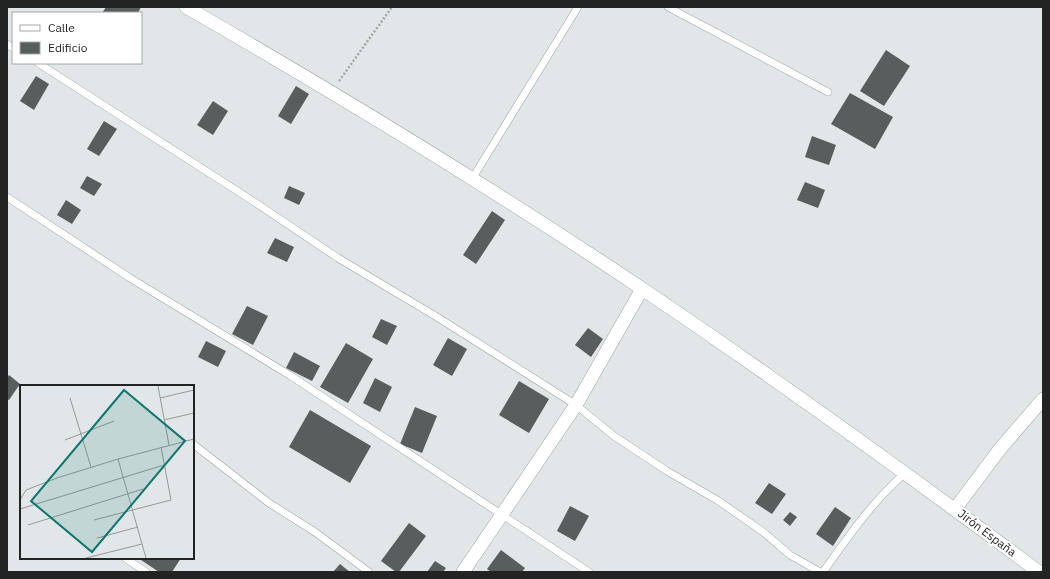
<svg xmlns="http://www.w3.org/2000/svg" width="1050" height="579" viewBox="0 0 1050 579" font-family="'IBM Plex Sans',sans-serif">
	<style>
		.building { fill: #585d5e }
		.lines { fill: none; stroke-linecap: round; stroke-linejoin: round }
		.service-casing { stroke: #9ca2a3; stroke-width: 8 }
		.minor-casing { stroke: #9ca2a3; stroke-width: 14 }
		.path { stroke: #a4a8a9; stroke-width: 2.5; stroke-dasharray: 2 2; stroke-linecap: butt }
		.service { stroke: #fff; stroke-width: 7 }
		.minor { stroke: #fff; stroke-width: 13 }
		.labels { text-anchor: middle; stroke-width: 4; stroke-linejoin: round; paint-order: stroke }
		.street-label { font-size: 12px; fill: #222424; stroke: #fff }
		.inset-road { fill: none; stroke: #95999a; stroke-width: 1 }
		.view { fill: #0f766e; fill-opacity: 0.15; stroke: #0f766e; stroke-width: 2 }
		.inset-edge { fill: none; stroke: #222424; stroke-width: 2 }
	</style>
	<rect width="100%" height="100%" fill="#e1e7e8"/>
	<!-- building -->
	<g class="building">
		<path d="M106 7H141L138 13H102Z"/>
		<path d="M886 50 910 66 884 106 860 91Z"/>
		<path d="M36 76 49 84 34 110 20 101Z"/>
		<path d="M296 86 309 94 291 124 278 116Z"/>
		<path d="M850 93 893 117 875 149 831 124Z"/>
		<path d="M213 101 228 111 213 135 197 125Z"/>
		<path d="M104 121 117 129 99 156 87 149Z"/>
		<path d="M812 136 836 145 829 165 805 157Z"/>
		<path d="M87 176 102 184 94 196 80 188Z"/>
		<path d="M805 182 825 190 818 208 797 200Z"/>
		<path d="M289 186 305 193 299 205 284 198Z"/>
		<path d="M66 200 81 210 72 224 57 215Z"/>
		<path d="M492 211 505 220 476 264 463 255Z"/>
		<path d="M275 238 294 247 287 262 267 253Z"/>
		<path d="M247 306 268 316 253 345 232 334Z"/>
		<path d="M381 319 397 326 387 345 372 337Z"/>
		<path d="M588 328 603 339 591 357 575 345Z"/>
		<path d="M448 338 467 349 452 376 433 365Z"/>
		<path d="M206 341 226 351 218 367 198 357Z"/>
		<path d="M346 343 373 359 348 403 320 387Z"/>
		<path d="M294 352 320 366 312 381 286 368Z"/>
		<path d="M9 375 20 384 9 400 7 399V378Z"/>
		<path d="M375 378 392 387 380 412 363 403Z"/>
		<path d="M519 381 549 399 529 433 499 415Z"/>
		<path d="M415 407 437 416 422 453 400 444Z"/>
		<path d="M310 410 371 446 350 483 289 447Z"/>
		<path d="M769 483 786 494 772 514 755 503Z"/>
		<path d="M570 506 589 516 575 541 557 531Z"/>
		<path d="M835 507 851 518 833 546 816 534Z"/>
		<path d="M790 512 797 517 790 526 783 520Z"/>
		<path d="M409 523 426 536 399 572H396L381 561Z"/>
		<path d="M501 550 525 568 522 572H491L487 569Z"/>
		<path d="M138 558H181L172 572H159Z"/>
		<path d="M435 561 446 568 443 572H427Z"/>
		<path d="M340 564 350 572H333Z"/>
	</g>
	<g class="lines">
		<!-- service casing -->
		<g class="service-casing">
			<g id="service">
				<path d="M668 7 828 92"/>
				<path d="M7 44 13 48"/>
				<path d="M38 63 256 203 338 258 437 317 576 405 614 436 667 471 717 500 762 531 790 555 820 572"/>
				<path d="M472 179 578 7"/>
				<path d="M7 197 130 278 291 376 589 572"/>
				<path d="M193 444 269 503 315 532 369 572"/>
				<path d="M125 558 146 572"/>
				<path d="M823 572C848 537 872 502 905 473"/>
			</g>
		</g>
		<!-- minor casing -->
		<g class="minor-casing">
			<g id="minor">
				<path d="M186 7C341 96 493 189 641 288 776 379 909 475 1039 572"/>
				<path d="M955 509 1000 449 1043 399"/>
				<path d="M463 572 576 405 642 289"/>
			</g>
		</g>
		<!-- path -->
		<path class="path" d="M339 81 392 7"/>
		<!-- service -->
		<use href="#service" class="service"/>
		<!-- minor -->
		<use href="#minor" class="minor"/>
	</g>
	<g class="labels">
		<!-- street labels -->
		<g class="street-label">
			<text transform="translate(987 533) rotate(37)" y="4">Jirón España</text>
		</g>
	</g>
	<!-- overview -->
	<g transform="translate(20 385)">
		<rect width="174" height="174" fill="#e1e7e8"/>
		<path class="inset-road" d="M138 1 149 60M50 13 71 82M140 13 174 5M144 35 174 28M45 55 94 36M98 74 126 173M0 115 6 105 37 93 98 74 174 54M0 124 144 80M74 135 151 115 141 62M8 140 123 104M77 153 118 142M66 173 122 159"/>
		<path class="view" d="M104 5 165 56 72 167 11 116Z"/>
		<rect width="174" height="174" class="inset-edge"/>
	</g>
	<!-- border -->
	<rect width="1050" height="579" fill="none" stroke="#222424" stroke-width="16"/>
	<!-- legend -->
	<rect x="12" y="12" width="130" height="52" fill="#ffffff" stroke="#a7a7a7"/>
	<rect x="20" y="25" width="20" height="6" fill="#ffffff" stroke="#a7a7a7"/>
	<text x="48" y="32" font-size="12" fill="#222424">Calle</text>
	<rect x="20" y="42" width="20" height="12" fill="#585d5e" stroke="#a7a7a7"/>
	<text x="48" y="52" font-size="12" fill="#222424">Edificio</text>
</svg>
